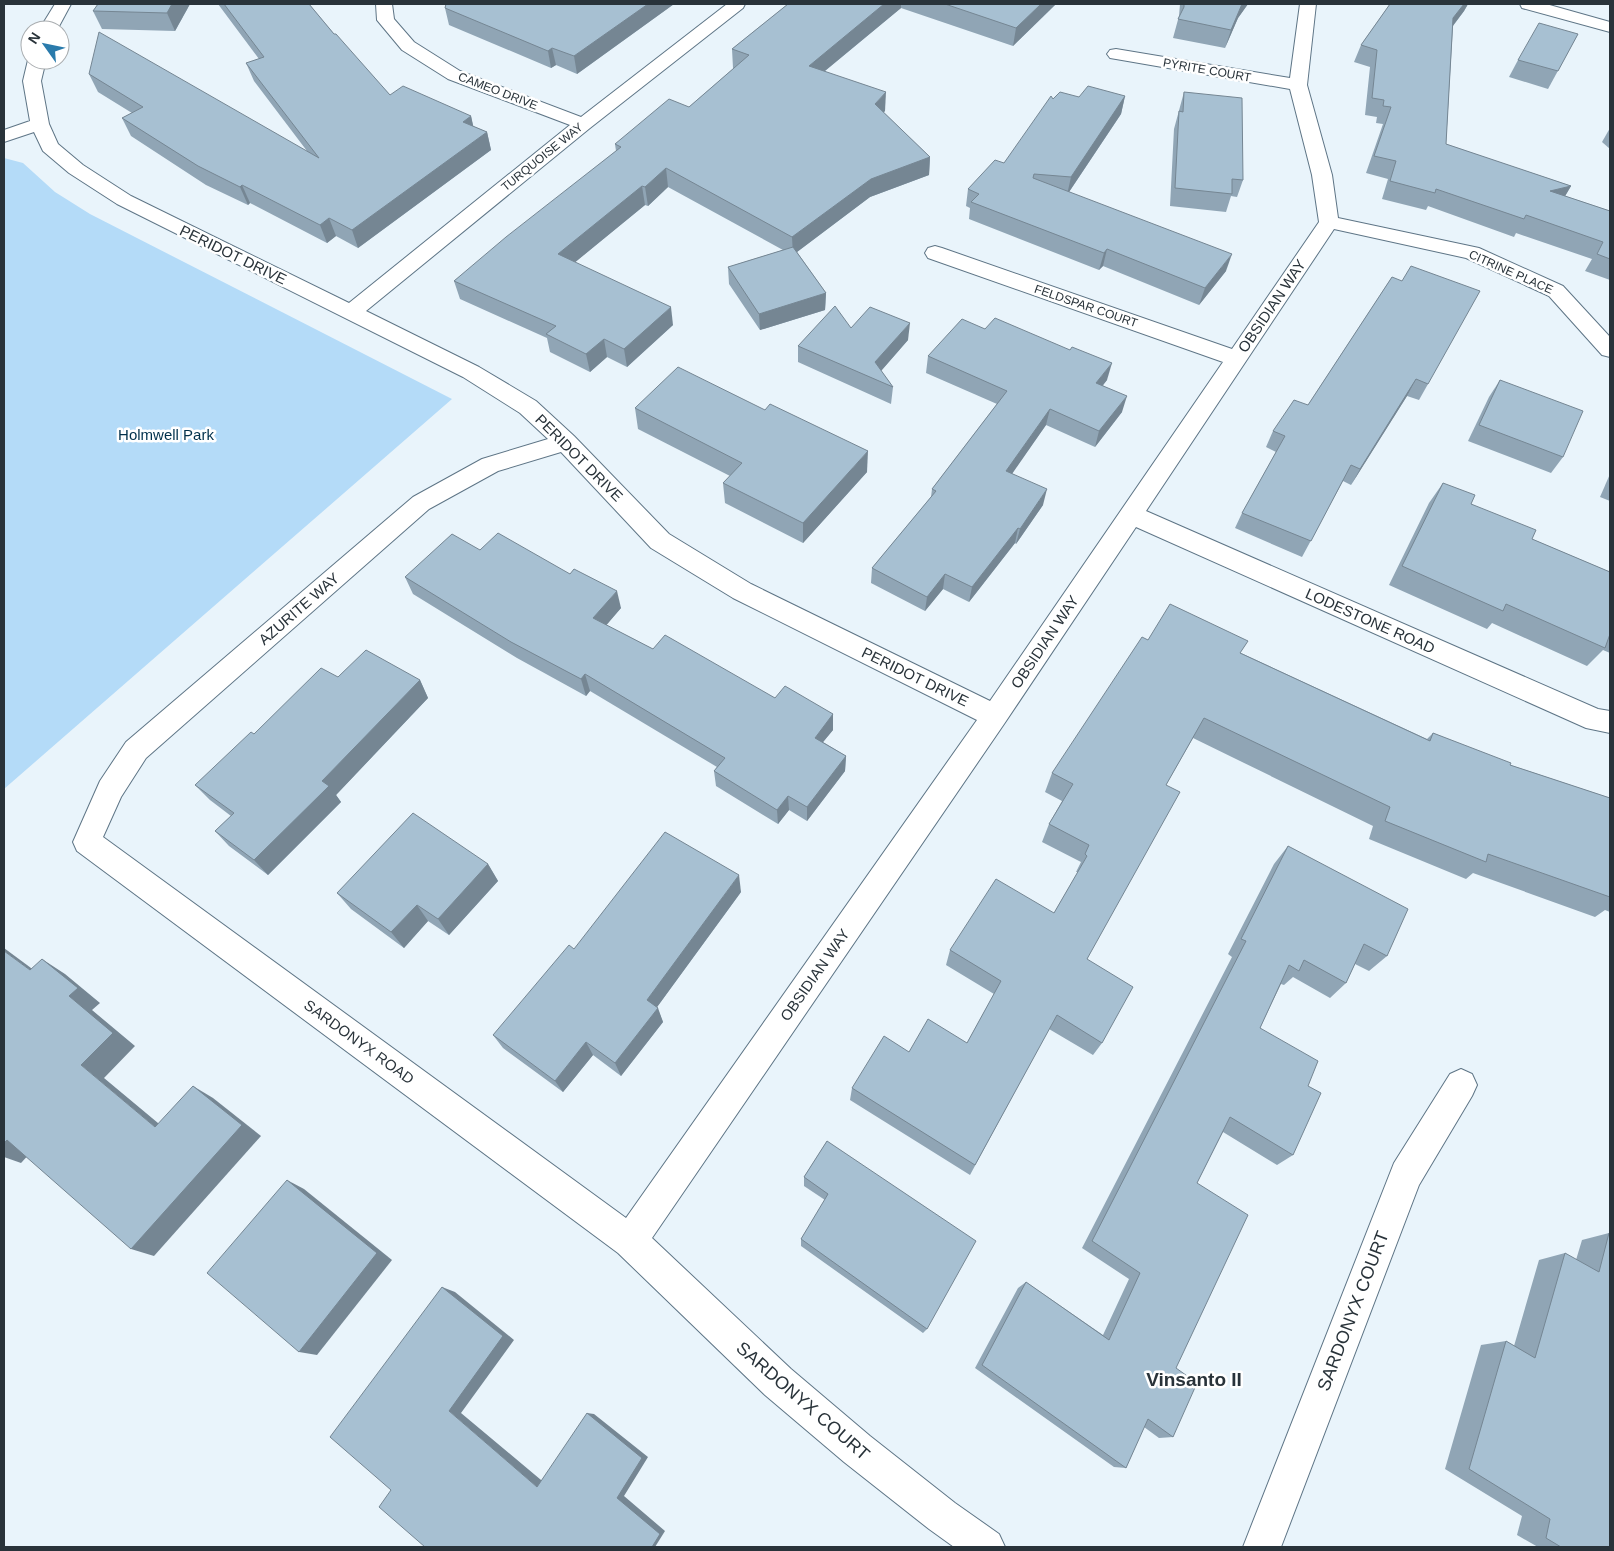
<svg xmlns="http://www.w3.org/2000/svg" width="1614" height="1551" viewBox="0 0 1614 1551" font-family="Arial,sans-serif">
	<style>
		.green { fill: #b4dbf8 }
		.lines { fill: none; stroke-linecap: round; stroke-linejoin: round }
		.minor-casing { stroke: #5e7586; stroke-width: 2 }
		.minor { fill: #fff; fill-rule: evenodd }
		.wall { fill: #90a5b5 }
		.shaded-wall { fill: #758693 }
		.building { fill: #a7c0d2; stroke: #758693 }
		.labels { text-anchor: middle; stroke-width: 5; stroke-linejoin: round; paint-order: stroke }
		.far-street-label { font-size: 12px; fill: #29333a; stroke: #fff }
		.street-label { font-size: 15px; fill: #29333a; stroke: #fff }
		.park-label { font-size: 15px; fill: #00304b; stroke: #fff }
		.near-street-label { font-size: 18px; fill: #29333a; stroke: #fff }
		.near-neighbourhood-label { font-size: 19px; font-weight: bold; fill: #29333a; stroke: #fff }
	</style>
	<rect width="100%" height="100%" fill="#e9f4fb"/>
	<!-- green -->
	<path class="green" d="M4 158 23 163 55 192 90 214 452 399 4 789Z"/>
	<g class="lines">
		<!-- minor casing -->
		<g class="minor-casing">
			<g id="minor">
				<path d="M55 4H71L57 30H39Z"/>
				<path d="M376 4H392L394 19 414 42 460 71 581 117 727 4H745L743 8 590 128 366 311 479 367 536 401 574 436 669 534 751 584 990 701 1223 362 928 258 925 253 928 248 935 246 942 248 1232 349 1319 222 1312 175 1290 89 1116 59 1110 58 1107 54 1110 50 1116 49 1290 78 1300 4H1316L1307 85 1332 175 1338 218 1479 248 1563 286 1610 337V357L1602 355 1549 296 1466 258 1334 229 1146 511 1598 709 1610 711V733L1586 728 1136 527 1004 724 652 1238 791 1369 870 1436 955 1503 999 1534 1005 1547H954L929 1529 844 1462 765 1395 618 1253 77 851 73 842 100 781 126 742 413 497 482 459 548 439 520 413 463 377 117 204 69 173 43 151 34 132 4 142V130L30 121 23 81 28 60 30 57V60H46L41 81 49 124 58 144 83 165 131 196 349 303 570 125 448 79 402 50 377 20ZM561 452 651 548 733 598 977 720 626 1218 103 837 121 797 146 758 429 509 498 471Z"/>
				<path d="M1520 4H1546L1610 22V32L1522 8Z"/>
				<path d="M1461 1069 1472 1074 1477 1085 1472 1096 1419 1185 1281 1547H1243L1394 1163 1450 1074Z"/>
			</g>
		</g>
		<!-- minor -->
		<use href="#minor" class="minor"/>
	</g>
	<!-- wall -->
	<g class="wall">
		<path d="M98 4H190L175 31 102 29 93 11Z"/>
		<path d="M218 4H309L334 34 390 95 471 116 473 126 487 132 491 150 358 248 336 236 327 243 250 203 248 205 206 185 131 136 122 118 132 113 98 92 89 74 307 151 254 81 246 63 259 59Z"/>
		<path d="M446 4H674L577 74 556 65 551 68 449 25 445 8Z"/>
		<path d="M788 4H1056L1013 46 901 8 825 71 885 111 883 112 930 157 929 175 870 197 797 252 826 293 825 310 760 330 729 284 728 267 783 250 668 187 648 206 645 205 575 262 673 325 627 367 607 357 590 372 550 352 547 338 460 299 454 281 616 151 615 144 689 107 734 68H733L732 49Z"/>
		<path d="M1180 4H1248L1238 18 1225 48 1173 38 1179 16Z"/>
		<path d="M1390 4H1468L1464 11 1453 26 1446 144 1571 186 1565 196 1610 211V280L1585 271 1592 259 1516 233 1514 237 1428 206 1426 210 1382 199 1388 179 1366 173 1383 124 1376 123 1377 117 1365 115 1370 67 1354 62 1361 45Z"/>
		<path d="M1578 34 1548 89 1509 77 1518 60Z"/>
		<path d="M1184 92 1243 180 1237 197 1231 196 1226 212 1170 206 1174 129Z"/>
		<path d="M1125 96 1121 114 1069 192 1226 271 1199 305 1103 266 1099 270 969 219 970 208 966 206 968 189 1004 163 1053 99 1079 97Z"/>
		<path d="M1610 128V149L1602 142Z"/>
		<path d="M1392 277 1428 384 1419 400 1407 396 1351 485 1343 481 1302 557 1235 528 1242 513 1276 452 1266 447 1273 431 1308 405Z"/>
		<path d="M851 328 908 340 881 371 893 387 891 404 798 362V346Z"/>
		<path d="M928 356 1107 380 1103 385 1122 412 1095 447 1046 425 1012 473 1043 505 1016 544 1015 543 969 602 943 589 925 611 871 583 872 568 931 497 932 489 997 404 926 373Z"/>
		<path d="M1500 380 1563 457 1551 473 1468 441 1489 397Z"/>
		<path d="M635 408 867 472 803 543 725 503 723 483 730 476 638 429Z"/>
		<path d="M1610 474V501L1600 497Z"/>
		<path d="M1443 483 1471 504 1532 539 1610 572V653L1603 650 1587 666 1492 623 1487 629 1389 585 1429 503Z"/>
		<path d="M480 550 570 574 621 608 606 625 653 649 775 698 833 714V730L823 742 846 756 845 771 807 821 789 810 778 824 716 786 714 771 717 767 590 691 586 696 517 658 413 594 405 577Z"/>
		<path d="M1148 640 1241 653 1427 739 1433 733 1510 765 1610 798V912L1605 910 1595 917 1473 873 1466 879 1369 839 1373 826 1193 738 1166 785 1087 959 1102 1043 1093 1055 1049 1029 970 1175 850 1100 852 1088 909 1052 967 1043 994 994 946 965 950 950 1054 913 1078 872H1076L1081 862 1042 842 1049 824 1062 801 1045 792 1052 773Z"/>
		<path d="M338 677 420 680 428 698 336 795 341 802 268 875 229 846 215 831 231 816 210 800 195 785 254 734Z"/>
		<path d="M1288 846 1387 956 1369 971 1355 964 1346 983 1330 998 1293 977 1284 985 1281 984 1260 1028 1308 1086 1293 1155 1277 1165 1223 1132 1197 1183 1176 1368 1173 1437 1159 1438 1144 1427 1126 1468 1114 1467 975 1368 1018 1288 1026 1282 1103 1335 1129 1279 1082 1248 1232 957 1228 954 1274 864Z"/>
		<path d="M488 864 498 881 449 935 428 921 404 948 351 909 337 893Z"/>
		<path d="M741 892 657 1007 663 1022 621 1076 593 1055 563 1092 503 1048 493 1035 574 949Z"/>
		<path d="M827 1141 927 1329 923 1333 801 1246V1239L825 1200 804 1186V1177Z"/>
		<path d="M1609 1233 1610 1547H1538L1517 1535 1522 1516 1445 1469 1481 1345 1506 1341 1514 1346 1539 1260 1565 1253 1576 1260 1582 1240Z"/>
	</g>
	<!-- shaded-wall -->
	<g class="shaded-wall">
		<path d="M172 4H190L175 31 167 13Z"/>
		<path d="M648 4H674L577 74 574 56Z"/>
		<path d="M884 4H901V8L809 84V66Z"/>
		<path d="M1041 4H1056L1013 46 1016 28Z"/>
		<path d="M1242 4H1248L1238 18 1225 48 1231 30Z"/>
		<path d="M1464 4H1468L1464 11 1445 36 1453 18Z"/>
		<path d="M552 48 556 65 551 68 548 51Z"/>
		<path d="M886 92 885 111 874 123 875 104Z"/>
		<path d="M1125 96 1121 114 1067 195 1071 177Z"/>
		<path d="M471 116 475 134 463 122Z"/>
		<path d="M487 132 491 150 358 248 352 230Z"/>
		<path d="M930 157 929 175 870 197 793 255 792 237 871 179Z"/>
		<path d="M666 168 668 187 648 206 645 187Z"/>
		<path d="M242 185 250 203 248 205 240 187Z"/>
		<path d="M642 186 645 205 562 273 558 254Z"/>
		<path d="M1571 186 1561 203 1550 191Z"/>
		<path d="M329 218 336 236 327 243 320 225Z"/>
		<path d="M1107 249 1103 266 1099 270 1104 253Z"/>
		<path d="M1232 254 1226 271 1199 305 1205 288Z"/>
		<path d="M826 293 825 310 760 330 759 314Z"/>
		<path d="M671 307 673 325 627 367 624 349Z"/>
		<path d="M910 323 908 340 874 379 875 362Z"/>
		<path d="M604 339 607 357 590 372 586 354Z"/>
		<path d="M1112 363 1107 380 1092 399 1096 383Z"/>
		<path d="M1416 379 1407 396 1351 485 1360 469Z"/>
		<path d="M1127 396 1122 412 1095 447 1099 431Z"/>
		<path d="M1050 409 1046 425 1003 487 1006 471Z"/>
		<path d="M868 451 867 472 803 543V523Z"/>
		<path d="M1047 489 1043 505 1016 544 1020 529Z"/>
		<path d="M1018 528 1015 543 969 602 972 587Z"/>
		<path d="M945 574 943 589 925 611 927 597Z"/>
		<path d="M617 591 621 608 598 635 593 618Z"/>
		<path d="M585 674 590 691 586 696 581 679Z"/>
		<path d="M420 680 428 698 336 795 341 802 268 875 254 860 322 781Z"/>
		<path d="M833 714V730L814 753 815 738Z"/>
		<path d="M846 756 845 771 807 821V807Z"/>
		<path d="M788 796 789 810 778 824 777 810Z"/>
		<path d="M488 864 498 881 449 935 438 919Z"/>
		<path d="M739 875 741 892 652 1014 647 1000Z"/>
		<path d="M417 905 428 921 404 948 391 932Z"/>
		<path d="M4 948 54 985 30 970 4 951Z"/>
		<path d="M42 959 65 974 100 1003 92 1010 135 1046 104 1078 176 1138 155 1127 81 1065 69 996Z"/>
		<path d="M658 1008 663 1022 621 1076 615 1063Z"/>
		<path d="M586 1042 593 1055 563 1092 555 1081Z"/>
		<path d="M193 1086 213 1098 261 1136 154 1256 131 1249Z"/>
		<path d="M7 1140 33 1150 21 1163 4 1157V1143Z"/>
		<path d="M287 1180 304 1189 392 1260 317 1355 299 1352Z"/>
		<path d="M442 1287 455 1292 514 1340 461 1413 547 1485 537 1487 449 1411Z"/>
		<path d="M587 1413 594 1414 648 1457 624 1496 665 1531 655 1547H652L617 1498Z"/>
	</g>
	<!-- building -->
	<g class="building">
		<path d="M98 4H172L167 13 93 11Z"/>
		<path d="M224 4H309L334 34H336L390 95 403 86 471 116 463 122 487 132 352 230 329 218 320 225 242 185 240 187 198 166 122 118 143 107 89 74 99 32 319 158 246 63 264 57Z"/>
		<path d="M446 4H648L574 56 552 48 548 51 445 8Z"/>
		<path d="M788 4H884L809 66 886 92 875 104 930 157 871 179 792 237 666 168 645 187 642 186 558 254 671 307 624 349 604 339 586 354 546 334 556 326 454 281 506 237 621 147 615 144 669 99 689 107 749 55 732 49Z"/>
		<path d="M945 4H1041L1016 28Z"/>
		<path d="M1184 4H1242L1231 30 1178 19 1184 7Z"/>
		<path d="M1390 4H1464L1453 18 1446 144 1571 186 1550 191 1610 211V259L1597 254 1603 242 1526 215 1524 219 1436 189 1435 193 1390 181 1396 161 1374 156 1391 107 1383 106 1384 100 1372 98 1377 50 1361 45Z"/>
		<path d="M1539 23 1578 34 1558 71 1518 60Z"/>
		<path d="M1088 86 1125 96 1071 177 1034 174 1033 178 1232 254 1205 288 1107 249 1104 253 971 202 979 194 968 189 995 160 1004 163 1051 96 1053 99 1060 92 1079 97Z"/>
		<path d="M1184 92 1242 98 1243 180 1232 179V194L1175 188 1179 111 1183 112Z"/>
		<path d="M793 247 826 293 759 314 728 267Z"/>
		<path d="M1411 266 1480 291 1428 384 1416 379 1360 469 1351 465 1311 541 1242 513 1285 436 1273 431 1294 400 1308 405 1392 277 1402 281Z"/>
		<path d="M835 306 851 328 870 307 910 323 875 362 893 387 798 346Z"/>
		<path d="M995 318 1070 350 1072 347 1112 363 1096 383 1127 396 1099 431 1050 409 1006 471 1047 489 1020 529 1018 528 972 587 945 574 927 597 872 568 936 491 932 489 1007 391 928 356 962 319 985 329Z"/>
		<path d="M678 367 765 410 770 404 868 451 803 523 723 483 742 463 635 408Z"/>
		<path d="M1500 380 1583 411 1563 457 1479 425Z"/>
		<path d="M1443 483 1475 495 1471 504 1536 530 1532 539 1610 572V634L1605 648 1506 604 1503 611 1402 566Z"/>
		<path d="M498 533 570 574 574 569 617 591 593 618 653 649 665 635 775 698 785 686 833 714 815 738 846 756 807 807 788 796 777 810 714 771 725 758 585 674 581 679 511 642 405 577 452 534 480 550Z"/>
		<path d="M1170 604 1248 641 1240 653 1430 741 1433 733 1511 763 1510 765 1610 798V897L1488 854 1486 862 1385 821 1390 807 1204 718 1166 785 1180 792 1087 959 1133 987 1102 1043 1057 1015 975 1165 852 1088 884 1036 909 1052 928 1019 967 1043 1001 981 950 950 996 879 1054 913 1087 856 1085 854 1089 845 1049 824 1073 784 1052 773 1142 637 1148 640Z"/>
		<path d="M366 650 420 680 322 781 329 786 254 860 215 831 234 813 195 785 251 732 254 734 321 668 338 677Z"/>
		<path d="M413 813 488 864 438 919 417 905 391 932 337 893Z"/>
		<path d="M665 832 739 875 647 1000 658 1008 615 1063 586 1042 555 1081 493 1035 569 945 574 949Z"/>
		<path d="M1288 846 1408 909 1387 956 1364 944 1346 983 1304 960 1299 971 1289 965 1260 1028 1318 1061 1308 1086 1321 1093 1293 1155 1230 1117 1197 1183 1248 1215 1176 1368 1197 1383 1173 1437 1148 1419 1126 1468 982 1365 1026 1282 1109 1340 1140 1273 1092 1241 1246 941 1241 939Z"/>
		<path d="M4 951 30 970 42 959 78 988 69 996 113 1033 81 1065 155 1127 193 1086 242 1125 131 1249 7 1140 4 1143Z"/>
		<path d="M827 1141 976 1241 927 1329 801 1239 828 1194 804 1177Z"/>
		<path d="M287 1180 377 1253 299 1352 207 1273Z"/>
		<path d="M1609 1233H1610V1547H1561L1546 1538 1550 1519 1469 1469 1506 1341 1535 1358 1565 1253 1599 1272Z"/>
		<path d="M442 1287 503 1336 449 1411 537 1487 587 1413 642 1458 617 1498 660 1534 652 1547H425L379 1507 391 1490 330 1437Z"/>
	</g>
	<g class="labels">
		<!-- far-street labels -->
		<g class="far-street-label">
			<text transform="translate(1207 70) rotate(10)" y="4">PYRITE COURT</text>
			<text transform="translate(498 91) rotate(21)" y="4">CAMEO DRIVE</text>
			<text transform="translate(542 157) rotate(-39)" y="4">TURQUOISE WAY</text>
			<text transform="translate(1511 272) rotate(24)" y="4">CITRINE PLACE</text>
			<text transform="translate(1086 306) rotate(19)" y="4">FELDSPAR COURT</text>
		</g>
		<!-- street labels -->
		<g class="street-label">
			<text transform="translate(233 255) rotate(26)" y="5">PERIDOT DRIVE</text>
			<text transform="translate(1272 306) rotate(-56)" y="5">OBSIDIAN WAY</text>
			<text transform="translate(579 458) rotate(45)" y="5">PERIDOT DRIVE</text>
			<text transform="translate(299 609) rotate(-41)" y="5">AZURITE WAY</text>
			<text transform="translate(1370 621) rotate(24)" y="5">LODESTONE ROAD</text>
			<text transform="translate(1045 642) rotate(-56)" y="5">OBSIDIAN WAY</text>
			<text transform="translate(915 677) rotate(26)" y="5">PERIDOT DRIVE</text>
			<text transform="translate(815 975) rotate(-55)" y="5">OBSIDIAN WAY</text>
			<text transform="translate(359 1042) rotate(36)" y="5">SARDONYX ROAD</text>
		</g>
		<!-- park labels -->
		<g class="park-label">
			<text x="166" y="440">Holmwell Park</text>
		</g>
		<!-- near-street labels -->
		<g class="near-street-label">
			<text transform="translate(1353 1311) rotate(-69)" y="6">SARDONYX COURT</text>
			<text transform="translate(803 1401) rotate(41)" y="6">SARDONYX COURT</text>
		</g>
		<!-- near-neighbourhood labels -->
		<g class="near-neighbourhood-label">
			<text x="1194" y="1386">Vinsanto II</text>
		</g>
	</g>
	<!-- border -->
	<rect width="1614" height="1551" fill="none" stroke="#29333a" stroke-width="10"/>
	<!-- north arrow -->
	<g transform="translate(45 45) rotate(303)"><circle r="24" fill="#ffffff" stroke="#a9adb0"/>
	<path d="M0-4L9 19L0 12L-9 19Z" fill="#2a7bac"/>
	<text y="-8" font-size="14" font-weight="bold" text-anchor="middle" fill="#29333a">N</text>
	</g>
</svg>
